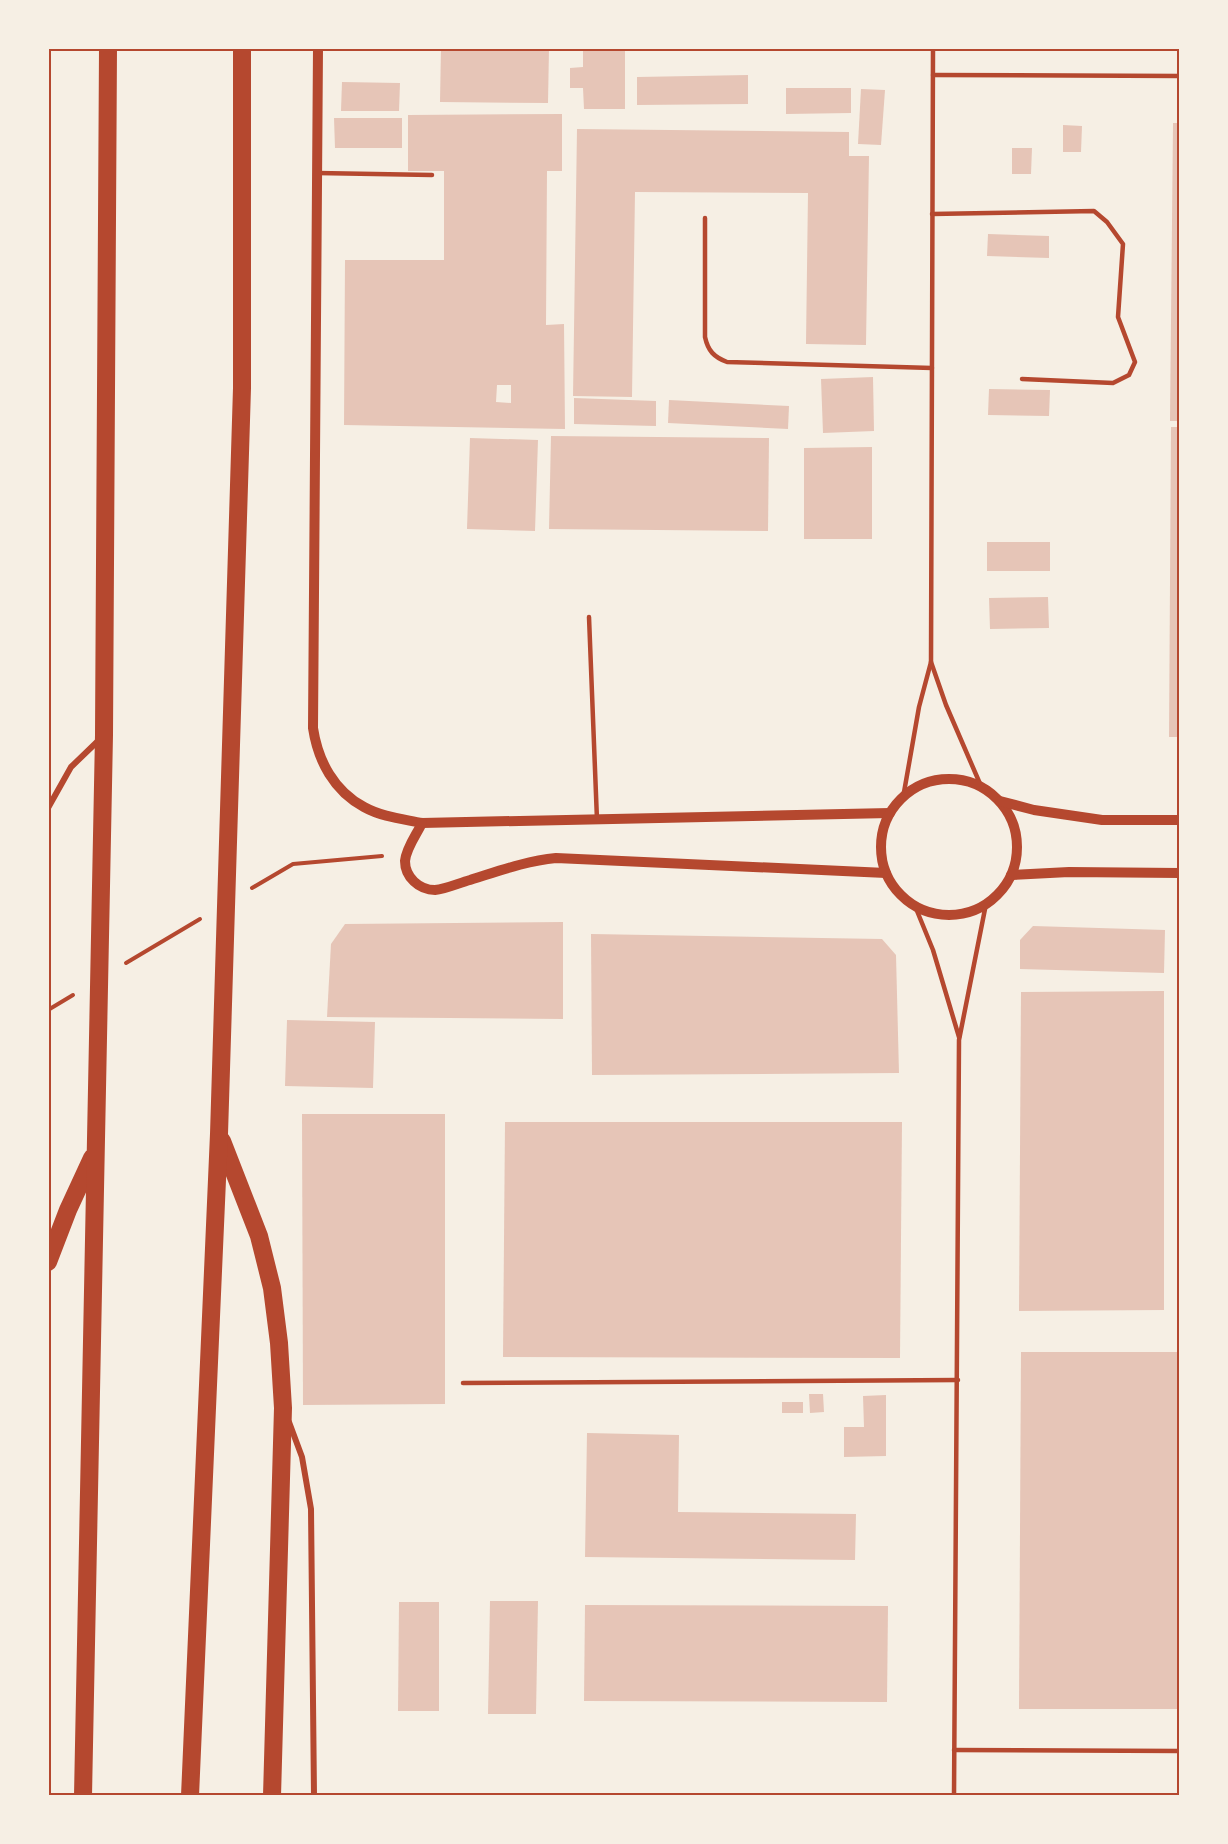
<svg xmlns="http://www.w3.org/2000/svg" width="1228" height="1844" viewBox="0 0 1228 1844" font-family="Barlow,sans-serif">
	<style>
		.building { fill: #e6c5b7; fill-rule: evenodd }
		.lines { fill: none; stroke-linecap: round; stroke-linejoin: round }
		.path { stroke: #b5482f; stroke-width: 4 }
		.service { stroke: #b5482f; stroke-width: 4.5 }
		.minor { stroke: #b5482f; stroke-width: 6 }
		.tertiary { stroke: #b5482f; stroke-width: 10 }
		.motorway { stroke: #b5482f; stroke-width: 18 }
		.neatline { fill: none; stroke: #b5482f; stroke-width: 2 }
	</style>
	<rect width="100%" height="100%" fill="#f6efe4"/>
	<!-- building -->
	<g class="building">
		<path d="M441 48H549L548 103 440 102Z"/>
		<path d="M583 48H625V109H584L583 88H570V68L583 67Z"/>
		<path d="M748 75V104L637 105V77Z"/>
		<path d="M342 82 400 83 399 111H341Z"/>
		<path d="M786 88H851V113L786 114Z"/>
		<path d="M861 89 885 90 881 145 858 144Z"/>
		<path d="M562 114V171H547L546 325 564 324 565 429 344 425 345 260H444V171H408V115ZM497 385H511V403L496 402Z"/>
		<path d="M334 118H402V148H335Z"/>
		<path d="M1173 123H1180V421H1170Z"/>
		<path d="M1063 125 1082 126 1081 152H1063Z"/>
		<path d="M577 129 849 132V156H869L866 345 806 344 808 193 635 192 632 397 573 396Z"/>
		<path d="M1012 148H1032L1031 174H1012Z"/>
		<path d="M988 234 1049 236V258L987 256Z"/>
		<path d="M873 377 874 431 823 433 821 379Z"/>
		<path d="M989 389 1050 390 1049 416 988 415Z"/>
		<path d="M574 398 656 401V426L574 424Z"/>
		<path d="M669 400 789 406 788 429 668 423Z"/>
		<path d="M1171 427H1180V737H1169Z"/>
		<path d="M551 436 769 438 768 531 549 529Z"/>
		<path d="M470 438 538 440 535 531 467 529Z"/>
		<path d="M872 447V539H804V448Z"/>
		<rect x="987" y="542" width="63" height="29"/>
		<path d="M1048 597 1049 628 990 629 989 598Z"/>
		<path d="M563 922V1019L327 1017 331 944 345 924Z"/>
		<path d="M1033 926 1165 930 1164 973 1020 969V940Z"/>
		<path d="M591 934 882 939 896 955 899 1073 592 1075Z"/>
		<path d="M1164 991V1310L1019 1311 1021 992Z"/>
		<path d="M287 1020 375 1022 373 1088 285 1086Z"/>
		<path d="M302 1114H445V1404L303 1405Z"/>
		<path d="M505 1122H902L900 1358 503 1357Z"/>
		<path d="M1021 1352H1180V1709H1019Z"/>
		<path d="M809 1394H823L824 1412 810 1413Z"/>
		<path d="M886 1395V1456L844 1457V1427H864L863 1396Z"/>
		<rect x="782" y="1402" width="21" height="11"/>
		<path d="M587 1433 679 1435 678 1512 856 1514 855 1560 585 1557Z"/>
		<path d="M490 1601H538L536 1714H488Z"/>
		<path d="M399 1602H439V1711H398Z"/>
		<path d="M585 1605 888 1606 887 1702 584 1701Z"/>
	</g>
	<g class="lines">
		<!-- path -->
		<g class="path">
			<path d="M252 888 293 864 382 856"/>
			<path d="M126 963 200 919"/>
			<path d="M48 1010 73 995"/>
		</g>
		<!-- service -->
		<g class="service">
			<path d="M933 75 1180 76"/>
			<path d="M317 173 432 175"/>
			<path d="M932 214 1094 211 1107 222 1123 244 1118 317 1135 362 1129 375 1113 383 1022 379"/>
			<path d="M705 218V337C708 351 714 357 727 362L932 368"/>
			<path d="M589 617 597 820"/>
			<path d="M931 662 946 705 981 786"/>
			<path d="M903 798 919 707 931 662 933 48"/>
			<path d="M915 906 933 950 959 1037"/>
			<path d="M463 1383 958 1380"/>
			<path d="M954 1750 1180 1751"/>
			<path d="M954 1796 959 1040 986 904"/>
		</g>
		<!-- minor -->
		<g class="minor">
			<path d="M48 808 71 767 99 740"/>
			<path d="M289 1422 302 1457 311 1509 314 1796"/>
		</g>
		<!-- tertiary -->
		<g class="tertiary">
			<path d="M318 48 313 728C318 761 334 791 364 807 382 817 403 819 422 823L890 813"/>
			<circle cx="949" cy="847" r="68"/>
			<path d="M1000 801 1034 810 1102 820H1180"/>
			<path d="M422 823C417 834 406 848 405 861 405 877 419 890 435 890 446 889 459 883 470 880 499 871 526 861 556 858L886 873"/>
			<path d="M1011 875 1069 872 1180 873"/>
		</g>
		<!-- motorway -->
		<g class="motorway">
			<path d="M222 1141 259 1236 272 1288 279 1343 283 1408 272 1796"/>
			<path d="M48 1262 68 1210 92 1158"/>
			<path d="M83 1796 104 735 108 48"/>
			<path d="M190 1796 219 1134 242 388V48"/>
		</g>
	</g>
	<!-- border -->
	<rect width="1228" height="1844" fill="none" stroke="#f6efe4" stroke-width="99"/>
	<rect x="50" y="50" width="1128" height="1744" class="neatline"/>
</svg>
